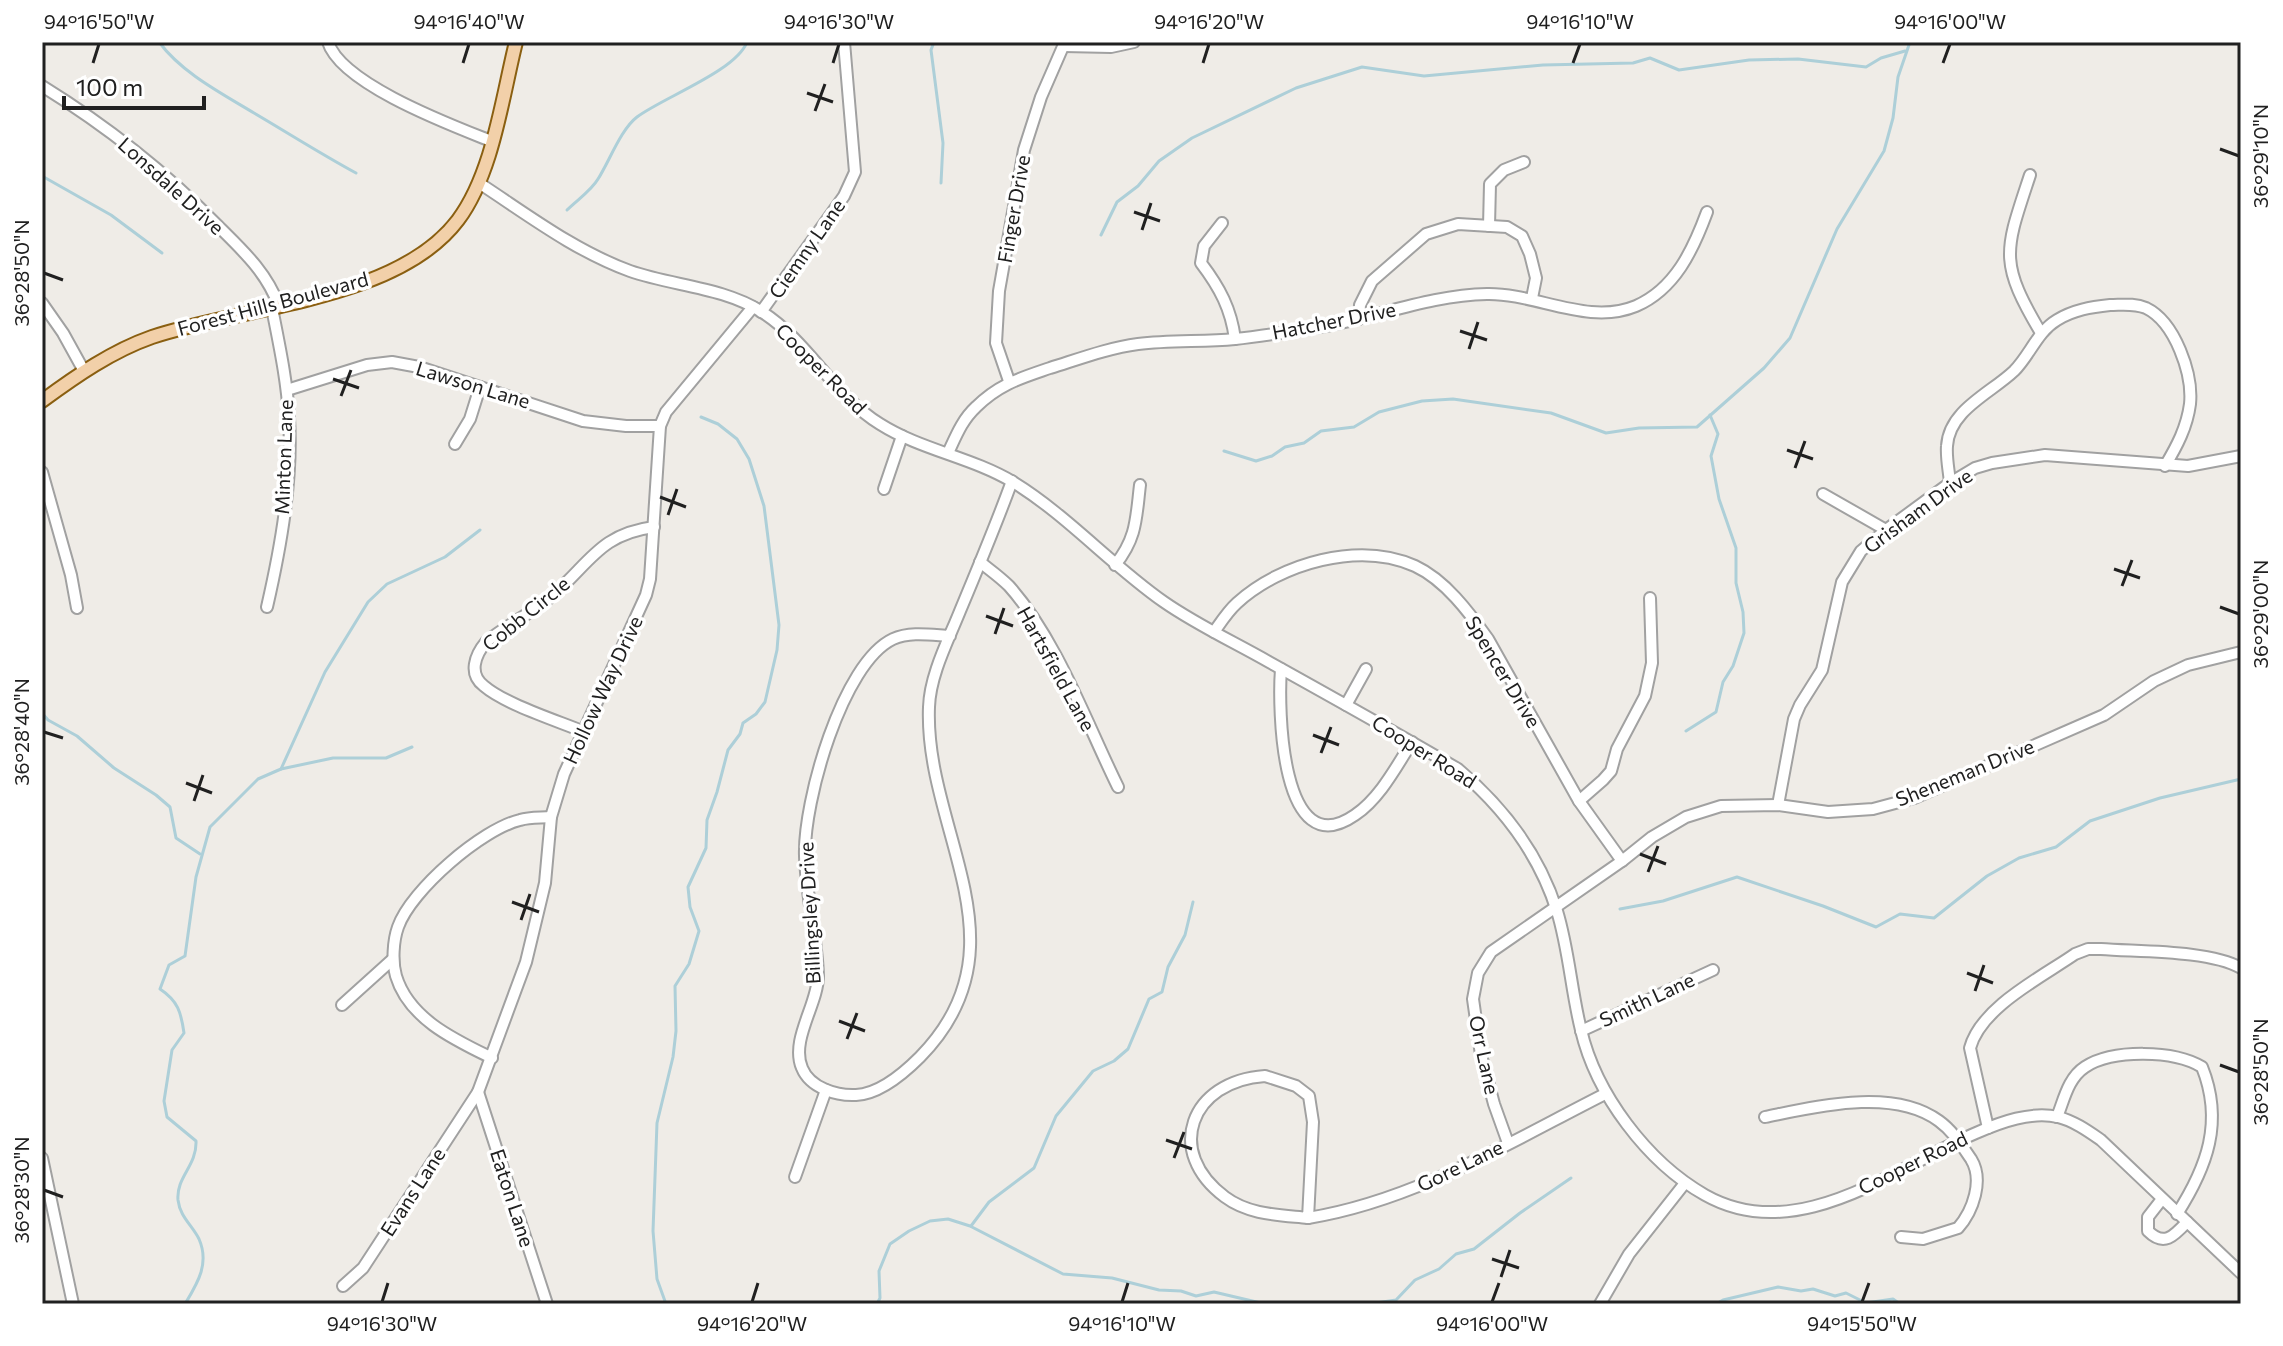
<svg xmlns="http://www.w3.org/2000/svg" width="2283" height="1346" viewBox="0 0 2283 1346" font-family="Commissioner,sans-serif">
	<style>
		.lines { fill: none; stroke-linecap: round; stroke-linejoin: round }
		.stream { stroke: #adcfd8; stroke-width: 3 }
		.minor-casing { stroke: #a1a1a1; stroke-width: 14 }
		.major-casing { stroke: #8a5f11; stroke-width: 16 }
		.minor { stroke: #fff; stroke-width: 10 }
		.major { stroke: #f2d0a9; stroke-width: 12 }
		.ticks { fill: none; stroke: #202020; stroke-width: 3 }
		.labels { text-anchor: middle; stroke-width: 7; stroke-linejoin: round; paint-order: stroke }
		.street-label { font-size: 20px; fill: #202020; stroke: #fff }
		.neatline { fill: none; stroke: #202020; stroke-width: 3 }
		.ticks-label { font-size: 20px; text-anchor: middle; fill: #202020 }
	</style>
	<rect width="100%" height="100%" fill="#efece7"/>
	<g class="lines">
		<!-- stream -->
		<g class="stream">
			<path d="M159 42C182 73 221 93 254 113 288 133 321 154 356 173"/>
			<path d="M934 42 931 50 943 143 941 183"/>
			<path d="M42 176 111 215 162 253"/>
			<path d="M567 210C577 200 591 191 598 179 609 162 621 129 637 117 664 97 736 71 747 42"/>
			<path d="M1101 235 1117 202 1138 186 1159 161 1192 138 1296 88 1362 67 1424 76 1543 65 1633 63 1650 58 1679 70 1749 60 1798 59 1866 67 1881 58 1905 51"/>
			<path d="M1224 451 1256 461 1272 456 1285 447 1304 443 1321 431 1354 427 1379 412 1422 401 1453 399 1551 413 1606 433 1639 428 1697 427 1764 368 1790 338 1837 229 1884 151 1893 118 1898 77 1910 42"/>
			<path d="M42 713 48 720 77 736 114 768 156 795 170 807 176 838 200 854"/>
			<path d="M1686 731 1716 712 1723 682 1733 666 1744 633 1743 612 1736 583V548L1719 499 1711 456 1718 434 1710 415"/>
			<path d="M281 769 333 758H386L412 747"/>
			<path d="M1620 909 1663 901 1737 877 1823 906 1876 927 1900 914 1934 918 1987 876 2019 858 2056 847 2090 821 2160 798 2241 779"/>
			<path d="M971 1226 989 1202 1034 1168 1056 1116 1093 1071 1114 1061 1128 1049 1149 999 1162 992 1168 967 1185 935 1193 902"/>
			<path d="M185 1304C197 1284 210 1264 199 1239 192 1225 180 1217 178 1200 176 1177 197 1166 196 1141L167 1117 164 1101 172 1050 184 1033C181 1012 178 1001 160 989L169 965 185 956 196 877 210 827 258 779 281 769 325 672 368 602 387 584 445 557 480 530"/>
			<path d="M666 1304 657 1279 653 1231 657 1123 673 1057 676 1031 675 986 689 964 699 931 690 907 688 887 706 848 707 820 717 792 728 750 740 734 743 723 756 714 765 702 777 650 779 625 764 506 749 459 737 439 718 424 701 417"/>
			<path d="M877 1304 880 1298 879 1271 890 1244 909 1231 930 1221 948 1219 970 1226 1063 1274 1112 1278 1159 1290 1181 1291 1196 1296 1214 1292 1265 1304"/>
			<path d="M1369 1304 1396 1300 1415 1280 1439 1269 1456 1254 1474 1249 1520 1213 1571 1178"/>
			<path d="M1716 1304 1723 1300 1778 1287 1801 1291 1813 1289 1835 1296 1846 1293 1866 1303 1893 1299 1900 1304"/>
		</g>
		<!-- minor casing -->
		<g class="minor-casing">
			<g id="minor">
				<path d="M328 42C341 84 451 125 491 141"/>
				<path d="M1064 46 1111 47 1134 42"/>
				<path d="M42 86C105 125 164 171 216 224 242 250 266 271 279 306"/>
				<path d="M2030 175C2005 251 1998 261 2041 333"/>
				<path d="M479 183C528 215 575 251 630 271 673 286 723 287 762 312 809 342 833 395 880 424 921 450 971 457 1013 482 1067 515 1111 565 1164 602 1197 625 1234 642 1269 662 1332 697 1395 732 1458 769 1503 807 1539 854 1557 911 1569 950 1571 990 1581 1030 1596 1094 1647 1162 1705 1195 1797 1247 1894 1168 1976 1133 2001 1122 2031 1111 2058 1117 2074 1121 2088 1131 2101 1140L2241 1273"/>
				<path d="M1222 223 1204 246 1201 263C1220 288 1231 309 1235 339"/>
				<path d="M1489 226 1490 184 1504 170 1524 162"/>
				<path d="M42 303 63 333 84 371"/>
				<path d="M761 312 844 196 855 172 844 42"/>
				<path d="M1359 319 1360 305 1372 281 1426 234 1458 224 1507 227 1522 236 1530 254 1536 278 1532 298"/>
				<path d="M1009 381 996 343 999 291 1024 150 1041 97 1065 42"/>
				<path d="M287 390 367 365 392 362 419 367 583 421 626 426H660"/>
				<path d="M455 444 470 419 480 387"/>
				<path d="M948 453C956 436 962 420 976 407 999 384 1021 378 1050 368 1079 359 1108 348 1138 344 1170 340 1203 342 1235 339 1264 336 1292 331 1320 327 1375 318 1430 295 1487 294 1536 293 1588 326 1636 306 1675 289 1693 250 1707 212"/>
				<path d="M42 472 71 575 77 608"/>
				<path d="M1950 483C1949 471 1946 458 1947 446 1949 410 1991 393 2014 371 2030 355 2037 332 2057 320 2073 310 2091 307 2110 305 2122 305 2134 303 2146 308 2175 322 2193 374 2190 404 2187 427 2177 446 2165 466"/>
				<path d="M884 489 902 436"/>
				<path d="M1823 494 1886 530"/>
				<path d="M980 562C990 570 1000 577 1009 586 1057 640 1086 722 1118 787"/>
				<path d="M1115 565C1137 538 1136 518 1140 485"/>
				<path d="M267 607C281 546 293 479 289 417 287 380 279 344 272 308"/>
				<path d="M1214 632C1221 622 1228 611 1237 603 1281 563 1359 541 1415 566 1445 580 1469 612 1488 639L1579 801 1622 861"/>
				<path d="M950 636C932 635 910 631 893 639 842 663 803 803 805 856 806 896 817 936 818 976 818 1004 790 1040 802 1068 810 1088 837 1096 856 1095 880 1094 904 1073 920 1057 1030 945 924 831 929 707 930 675 948 641 960 611 978 568 996 525 1012 481"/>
				<path d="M1281 669C1278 707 1280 867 1355 815 1380 798 1396 767 1412 742"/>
				<path d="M1346 705 1366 669"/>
				<path d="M582 731C555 720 505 704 484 686 468 674 475 655 486 642 507 625 532 613 553 595 590 563 600 534 654 527"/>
				<path d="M1579 801 1603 780 1611 771 1617 749 1645 696 1652 663 1650 598"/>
				<path d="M1778 805 1794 719 1800 705 1822 670 1842 582 1861 551 1886 530 1950 483 1975 468 1992 463 2045 455 2188 466 2241 456"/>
				<path d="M342 1005 393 959"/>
				<path d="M1581 1031 1713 970"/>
				<path d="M492 1058C455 1040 409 1019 396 976 392 962 393 941 398 927 411 890 482 829 520 820 530 817 541 818 551 817"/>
				<path d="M1265 1076 1296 1086 1309 1096 1313 1122 1308 1218C1280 1215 1249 1215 1225 1197 1164 1152 1190 1081 1265 1076Z"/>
				<path d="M478 1092 547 1304"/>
				<path d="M1765 1117C1815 1107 1893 1087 1939 1121 1953 1131 1962 1146 1971 1159 1984 1180 1973 1211 1958 1228L1923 1239 1901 1237"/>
				<path d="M2057 1117C2064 1100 2068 1078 2085 1067 2113 1049 2174 1050 2202 1067 2224 1122 2207 1167 2177 1214"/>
				<path d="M1988 1128 1970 1048C1981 1007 2042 977 2075 954L2088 949H2101C2139 952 2209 950 2241 968"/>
				<path d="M1508 1143 1494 1104 1481 1055 1473 999 1478 973 1491 952 1622 861 1652 837 1686 817 1721 806 1778 805 1828 812 1873 809 1914 798 2104 715 2154 681 2188 665 2241 652"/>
				<path d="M42 1158 73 1304"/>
				<path d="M795 1177 826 1090"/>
				<path d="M2162 1199 2148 1217V1231C2164 1247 2174 1236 2187 1222"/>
				<path d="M1308 1218C1414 1201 1510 1142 1605 1094"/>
				<path d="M343 1286 363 1268 478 1092 526 962 545 883 551 817 564 774 646 595 650 579 660 426 666 412 753 307"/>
				<path d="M1600 1304 1629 1254 1685 1183"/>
			</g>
		</g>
		<!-- major casing -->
		<g class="major-casing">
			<path id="major" d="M42 401C76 376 112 351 152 337 244 306 397 301 458 220 493 173 502 98 516 42"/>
		</g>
		<!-- minor -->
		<use href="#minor" class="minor"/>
		<!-- major -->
		<use href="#major" class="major"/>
	</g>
	<!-- ticks -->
	<path class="ticks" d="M93 63 99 44M463 63 469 44M833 63 839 44M1203 63 1209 44M1573 63 1580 44M1943 63 1950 44M807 93 833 102M815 111 825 84M2220 149 2239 156M1134 212 1160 221M1142 230 1151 203M44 273 63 280M1460 331 1487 340M1469 349 1478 322M333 379 359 388M341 396 351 370M1787 450 1813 459M1795 468 1805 441M660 497 686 507M668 515 677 489M2114 569 2140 578M2122 586 2132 560M2220 607 2239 614M986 616 1013 626M995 634 1004 608M44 732 63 738M1313 735 1339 745M1321 753 1331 727M186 783 212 793M194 801 203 775M1640 854 1666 864M1648 872 1658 846M512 902 539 912M521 920 530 894M1967 973 1993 983M1975 991 1984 965M839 1021 865 1031M847 1039 857 1013M2220 1065 2239 1072M1166 1140 1192 1149M1174 1158 1184 1132M44 1190 63 1197M1492 1259 1519 1268M1501 1277 1510 1250M382 1302 388 1283M752 1302 758 1283M1122 1302 1128 1283M1492 1302 1499 1283M1862 1302 1869 1283"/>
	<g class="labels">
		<!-- street labels -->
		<g class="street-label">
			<text transform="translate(171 186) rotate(42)" y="7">Lonsdale Drive</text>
			<text transform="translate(1014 209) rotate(-80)" y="7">Finger Drive</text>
			<text transform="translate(807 249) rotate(-55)" y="7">Ciemny Lane</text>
			<text transform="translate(273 304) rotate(-15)" y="7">Forest Hills Boulevard</text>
			<text transform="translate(1334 321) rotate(-11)" y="7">Hatcher Drive</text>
			<text transform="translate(821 369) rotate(45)" y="7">Cooper Road</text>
			<text transform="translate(473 385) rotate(17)" y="7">Lawson Lane</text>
			<text transform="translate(284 457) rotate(-88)" y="7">Minton Lane</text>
			<text transform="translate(1918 511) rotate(-36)" y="7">Grisham Drive</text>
			<text transform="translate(526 614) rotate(-39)" y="7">Cobb Circle</text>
			<text transform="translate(1056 669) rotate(61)" y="7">Hartsfield Lane</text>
			<text transform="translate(1503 672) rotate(59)" y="7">Spencer Drive</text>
			<text transform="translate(603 690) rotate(-65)" y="7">Hollow Way Drive</text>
			<text transform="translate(1424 752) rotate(32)" y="7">Cooper Road</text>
			<text transform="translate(1965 773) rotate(-22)" y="7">Sheneman Drive</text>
			<text transform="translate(810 913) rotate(-93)" y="7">Billingsley Drive</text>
			<text transform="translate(1647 1000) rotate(-25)" y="7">Smith Lane</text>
			<text transform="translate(1484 1055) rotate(78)" y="7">Orr Lane</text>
			<text transform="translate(1913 1163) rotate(-26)" y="7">Cooper Road</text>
			<text transform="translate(1460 1166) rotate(-26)" y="7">Gore Lane</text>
			<text transform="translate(413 1192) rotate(-57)" y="7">Evans Lane</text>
			<text transform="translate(512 1198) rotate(72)" y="7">Eaton Lane</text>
		</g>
	</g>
	<!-- border -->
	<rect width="2283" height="1346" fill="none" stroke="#ffffff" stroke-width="88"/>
	<!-- scale -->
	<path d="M64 96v12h140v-12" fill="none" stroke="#202020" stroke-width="4"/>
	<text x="76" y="96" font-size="24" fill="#202020" stroke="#ffffff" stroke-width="6" paint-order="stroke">100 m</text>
	<rect x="44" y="44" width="2195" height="1258" class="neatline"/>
	<g class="ticks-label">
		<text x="99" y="29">94°16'50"W</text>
		<text x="469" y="29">94°16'40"W</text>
		<text x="839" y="29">94°16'30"W</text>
		<text x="1209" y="29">94°16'20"W</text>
		<text x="1580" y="29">94°16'10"W</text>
		<text x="1950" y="29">94°16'00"W</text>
		<text transform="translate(2261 156) rotate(-90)" y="7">36°29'10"N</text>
		<text transform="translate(22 273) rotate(-90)" y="7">36°28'50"N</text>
		<text transform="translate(2261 614) rotate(-90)" y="7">36°29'00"N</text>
		<text transform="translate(22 732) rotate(-90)" y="7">36°28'40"N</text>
		<text transform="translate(2261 1072) rotate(-90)" y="7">36°28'50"N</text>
		<text transform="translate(22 1190) rotate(-90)" y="7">36°28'30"N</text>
		<text x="382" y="1331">94°16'30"W</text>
		<text x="752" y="1331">94°16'20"W</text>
		<text x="1122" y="1331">94°16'10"W</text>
		<text x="1492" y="1331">94°16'00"W</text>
		<text x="1862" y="1331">94°15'50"W</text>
	</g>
</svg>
